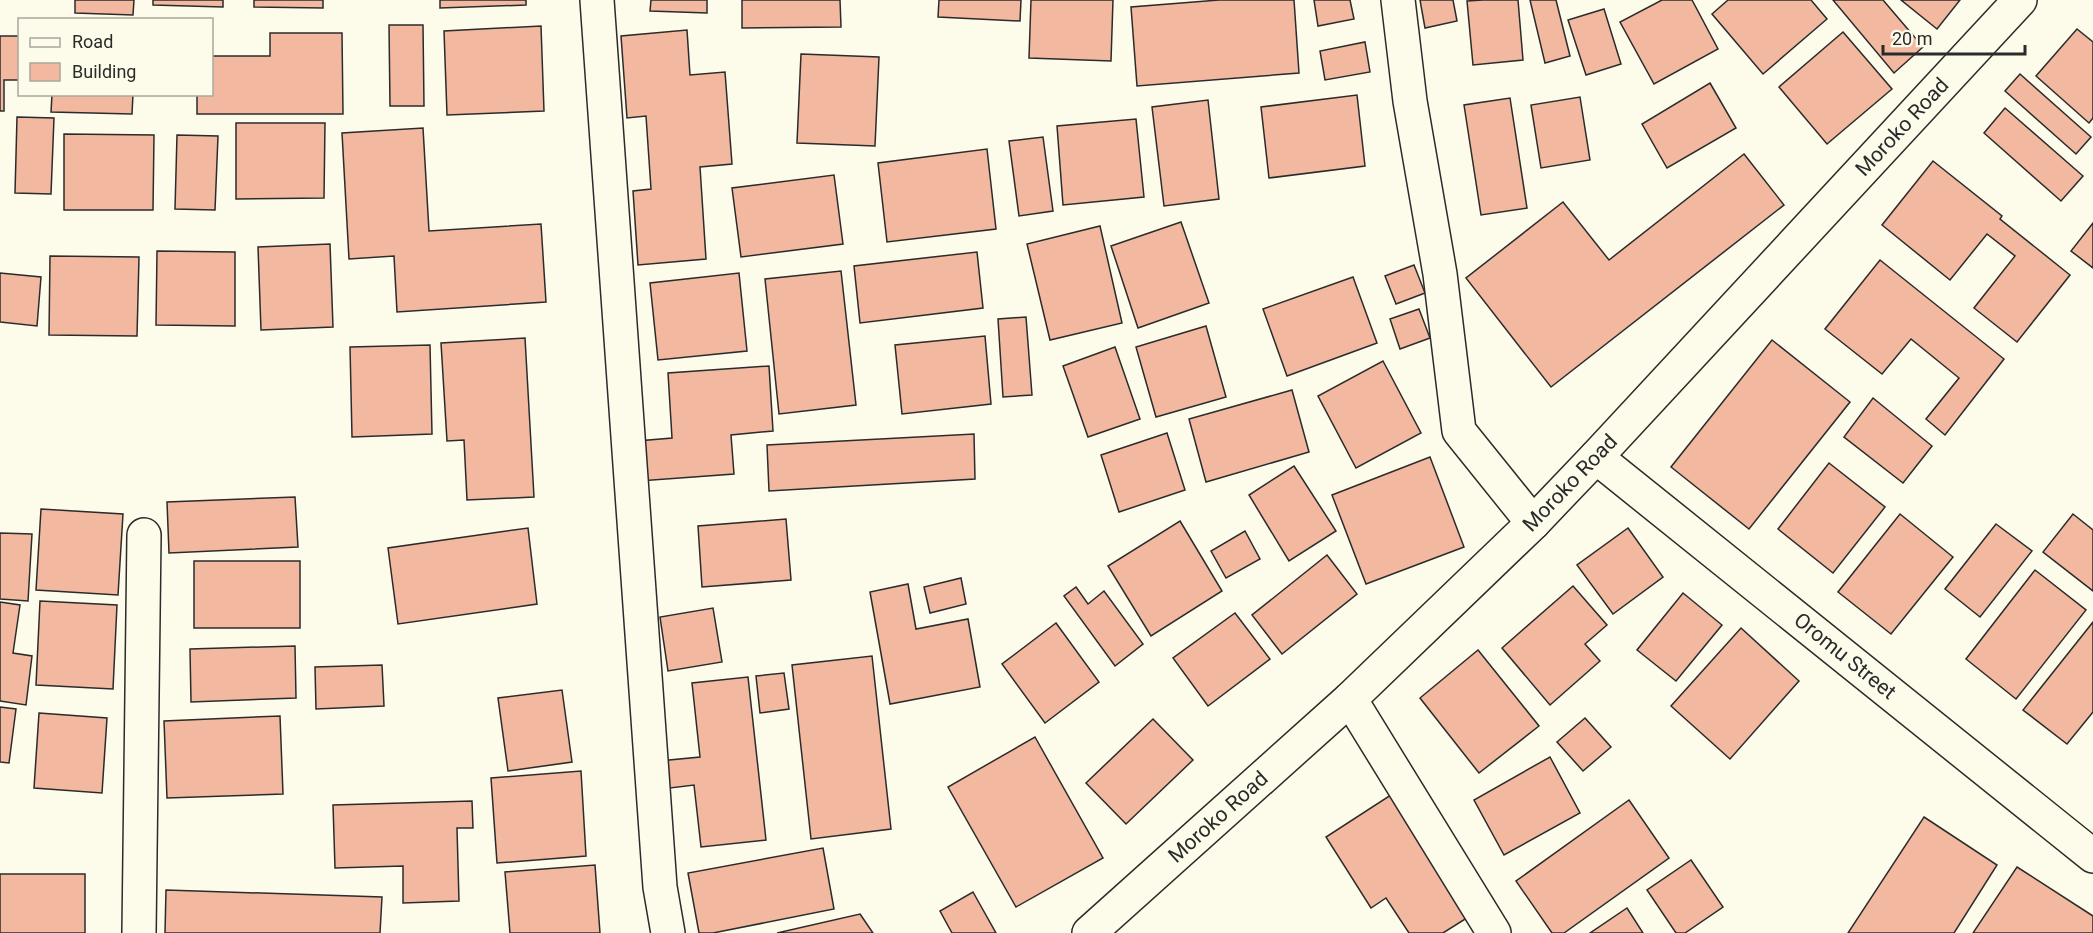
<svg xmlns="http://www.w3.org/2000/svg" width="2093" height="933" viewBox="0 0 2093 933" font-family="Roboto,sans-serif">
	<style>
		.building { fill: #f2b8a0; stroke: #2b2b2b; stroke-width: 1.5 }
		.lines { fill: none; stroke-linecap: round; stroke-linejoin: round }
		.minor-casing { stroke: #2b2b2b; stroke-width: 36 }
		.tertiary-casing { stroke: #2b2b2b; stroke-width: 36 }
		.minor { stroke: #fdfbea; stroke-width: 33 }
		.tertiary { stroke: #fdfbea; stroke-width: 33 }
		.labels { text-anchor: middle; stroke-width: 4.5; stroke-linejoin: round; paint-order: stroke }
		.street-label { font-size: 21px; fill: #2b2b2b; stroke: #fdfbea }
	</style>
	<rect width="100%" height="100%" fill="#fdfbea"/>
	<!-- building -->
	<g class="building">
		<path d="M75 0H134L133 15 75 13Z"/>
		<path d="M153 0H223V7L153 5Z"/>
		<path d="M254 0H323V8L254 7Z"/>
		<path d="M440 0H526V5L440 8Z"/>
		<path d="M651 0H707V13L650 11Z"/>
		<path d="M742 0H840L841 27 742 28Z"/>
		<path d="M939 0H1021L1020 21 938 17Z"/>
		<path d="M1031 0H1113L1111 61 1029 58Z"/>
		<path d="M1219 0H1294L1299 73 1137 86 1131 7Z"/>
		<path d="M1314 0H1350L1354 19 1318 26Z"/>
		<path d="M1420 0H1453L1457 21 1425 28Z"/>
		<path d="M1483 0H1518L1523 60 1473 65 1467 1Z"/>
		<path d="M1530 0H1556L1570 56 1545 63Z"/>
		<path d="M1662 0H1692L1718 49 1654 84 1620 22Z"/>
		<path d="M1728 0H1811L1827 19 1763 74 1712 14Z"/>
		<path d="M1833 0H1883L1923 47 1894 73Z"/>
		<path d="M1901 0H1960L1937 29Z"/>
		<path d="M1604 9 1621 64 1586 75 1568 20Z"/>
		<path d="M389 25H423L424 106H390Z"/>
		<path d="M541 26 544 111 447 115 444 31Z"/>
		<path d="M2077 29 2093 42V118L2089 123 2036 76Z"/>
		<path d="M687 30 690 75 725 72 732 164 700 167 706 259 638 265 633 191 651 189 646 116 627 118 621 36Z"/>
		<path d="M1843 32 1892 89 1827 144 1779 87Z"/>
		<path d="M270 33H342L343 114H197V94H212V56H270Z"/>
		<path d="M0 36H20V80H4V111H0Z"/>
		<path d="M1365 42 1370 72 1325 80 1320 51Z"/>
		<path d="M801 54 879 57 875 146 797 143Z"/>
		<path d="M2020 74 2091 137 2076 154 2005 91Z"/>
		<path d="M1710 83 1736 128 1667 168 1642 124Z"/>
		<path d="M52 94H133L132 114 51 112Z"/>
		<path d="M1357 95 1365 166 1269 178 1261 107Z"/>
		<path d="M1580 97 1590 160 1541 168 1531 105Z"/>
		<path d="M1510 98 1527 208 1481 215 1464 105Z"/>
		<path d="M1208 100 1219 199 1164 206 1152 107Z"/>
		<path d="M2005 108 2083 176 2061 201 1984 133Z"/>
		<path d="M17 117 54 118 51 194 15 193Z"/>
		<path d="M1136 119 1144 197 1063 205 1057 126Z"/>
		<path d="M236 123H325L324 198 236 199Z"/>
		<path d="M423 128 429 231 541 224 546 302 397 312 394 256 349 259 342 133Z"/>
		<path d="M64 134 154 135 153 210H64Z"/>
		<path d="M177 135 218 136 215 210 175 209Z"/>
		<path d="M1043 137 1053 211 1019 216 1009 141Z"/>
		<path d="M987 149 996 229 887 242 878 163Z"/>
		<path d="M1744 154 1784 205 1551 387 1466 278 1563 202 1609 260Z"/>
		<path d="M1933 161 2002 216 2000 219 2070 275 2017 342 1974 308 2015 256 1987 234 1950 280 1882 225Z"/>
		<path d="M834 175 843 244 741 257 732 188Z"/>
		<path d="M1181 222 1209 303 1138 328 1111 246Z"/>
		<path d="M2093 223V268L2071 251Z"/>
		<path d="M1100 226 1122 323 1050 340 1027 244Z"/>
		<path d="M330 244 333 327 261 330 258 247Z"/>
		<path d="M157 251 235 252V326L156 325Z"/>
		<path d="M977 252 983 308 860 323 854 266Z"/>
		<path d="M50 256 139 257 137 336 49 335Z"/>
		<path d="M1880 260 2004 359 1945 435 1926 419 1959 378 1911 339 1882 374 1825 329Z"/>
		<path d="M1414 265 1425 293 1396 304 1385 276Z"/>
		<path d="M841 271 856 405 779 414 765 279Z"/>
		<path d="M0 273 41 277 37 326 0 322Z"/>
		<path d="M739 273 747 351 658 360 650 283Z"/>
		<path d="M1353 277 1377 343 1287 376 1263 309Z"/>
		<path d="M1419 309 1430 338 1400 349 1390 319Z"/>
		<path d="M1026 317 1032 395 1003 397 998 319Z"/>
		<path d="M1206 326 1226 397 1156 417 1136 347Z"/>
		<path d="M985 336 991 404 902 414 895 345Z"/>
		<path d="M525 338 534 497 467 500 464 440 447 441 441 343Z"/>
		<path d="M1772 340 1850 402 1749 529 1671 467Z"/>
		<path d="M430 345 432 434 352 437 350 347Z"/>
		<path d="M1115 347 1140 419 1088 437 1063 366Z"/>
		<path d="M1383 361 1421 433 1356 468 1318 396Z"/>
		<path d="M769 366 773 431 731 435 734 474 639 481 637 441 672 438 668 373Z"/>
		<path d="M1292 390 1309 452 1206 482 1189 419Z"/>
		<path d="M1873 398 1932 446 1903 483 1844 437Z"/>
		<path d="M1167 433 1185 490 1119 512 1101 455Z"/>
		<path d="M974 434 975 479 769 491 767 445Z"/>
		<path d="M1430 457 1464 547 1366 584 1332 495Z"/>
		<path d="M1829 463 1885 507 1833 573 1778 529Z"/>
		<path d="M1294 466 1336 531 1289 561 1249 495Z"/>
		<path d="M295 497 298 547 169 553 167 502Z"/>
		<path d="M41 509 123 514 118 595 36 590Z"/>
		<path d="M1900 514 1953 557 1891 634 1838 592Z"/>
		<path d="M2073 514 2093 530V591L2043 552Z"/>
		<path d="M786 519 791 580 702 587 698 526Z"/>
		<path d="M1180 521 1222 591 1151 636 1108 566Z"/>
		<path d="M1996 524 2032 551 1980 617 1945 589Z"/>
		<path d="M528 528 537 604 398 624 388 548Z"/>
		<path d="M1628 528 1663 577 1613 614 1577 565Z"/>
		<path d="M1245 531 1260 559 1226 578 1211 551Z"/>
		<path d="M0 533 32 534 28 601 0 599Z"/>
		<path d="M1327 555 1357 594 1282 654 1252 615Z"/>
		<rect x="194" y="561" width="106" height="67"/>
		<path d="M2035 570 2086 610 2016 699 1966 659Z"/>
		<path d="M961 578 966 604 930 613 924 587Z"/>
		<path d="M908 584 916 629 968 619 980 687 890 704 870 592Z"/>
		<path d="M1573 586 1607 625 1585 644 1600 661 1550 705 1502 648Z"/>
		<path d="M1076 587 1088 604 1104 591 1143 644 1115 666 1064 596Z"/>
		<path d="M1683 593 1722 625 1676 681 1637 650Z"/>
		<path d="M40 601 117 605 113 689 36 685Z"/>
		<path d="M0 602 20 605 13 653 32 656 26 705 0 701Z"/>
		<path d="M713 608 722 662 668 671 660 617Z"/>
		<path d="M1235 613 1270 659 1208 706 1173 658Z"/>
		<path d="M2093 622V712L2067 744 2023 710Z"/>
		<path d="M1056 623 1099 682 1045 723 1002 664Z"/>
		<path d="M1741 628 1799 681 1730 759 1671 706Z"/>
		<path d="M295 646 296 698 191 702 190 649Z"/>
		<path d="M1478 650 1539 726 1479 773 1420 698Z"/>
		<path d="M872 656 891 829 811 839 792 665Z"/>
		<path d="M382 665 384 706 316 709 315 667Z"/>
		<path d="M784 673 789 709 760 713 756 676Z"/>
		<path d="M748 677 766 840 701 847 694 785 662 789 659 761 700 757 692 683Z"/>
		<path d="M562 690 572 762 508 771 498 698Z"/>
		<path d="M0 707 16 709 9 763 0 762Z"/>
		<path d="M39 713 107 718 102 793 34 788Z"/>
		<path d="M280 716 283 794 167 798 164 721Z"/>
		<path d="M1585 718 1611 747 1583 771 1557 742Z"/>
		<path d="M1153 719 1193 760 1126 824 1086 783Z"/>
		<path d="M1035 737 1103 858 1016 907 948 787Z"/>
		<path d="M1550 757 1580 813 1504 855 1474 800Z"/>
		<path d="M581 771 586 856 497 863 491 778Z"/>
		<path d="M1400 789 1478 911 1443 933H1409L1386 898 1371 908 1326 837Z"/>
		<path d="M1629 800 1669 858 1564 933H1552L1516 881Z"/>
		<path d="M472 801 473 828H457L459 901 403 903V866L335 868 333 805Z"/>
		<path d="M1924 817 1997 865 1954 933H1848Z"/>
		<path d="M823 848 834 909 713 933H699L688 873Z"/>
		<path d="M1691 860 1723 907 1685 933H1676L1647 890Z"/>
		<path d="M595 865 600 933H510L505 872Z"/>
		<path d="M2017 867 2093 916V933H1973Z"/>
		<rect x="0" y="874" width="85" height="59"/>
		<path d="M166 890 382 897 380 933H165Z"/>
		<path d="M973 892 996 933H952L940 911Z"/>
		<path d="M1627 908 1643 933H1590Z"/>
		<path d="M860 914 873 933H777Z"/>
	</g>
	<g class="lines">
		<!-- minor casing -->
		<g class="minor-casing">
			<g id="minor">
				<path d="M597 0 660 887 668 933"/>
				<path d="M1398 0 1410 101 1440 274 1459 431 1533 523"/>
				<path d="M1596 457 2093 856"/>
				<path d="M1350 699 1494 933"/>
				<path d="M139 933 144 535"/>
			</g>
		</g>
		<!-- tertiary casing -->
		<g class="tertiary-casing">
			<path id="tertiary" d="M1089 933 1350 699 1533 523 1596 457 2020 0"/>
		</g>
		<!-- minor -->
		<use href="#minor" class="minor"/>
		<!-- tertiary -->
		<use href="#tertiary" class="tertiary"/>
	</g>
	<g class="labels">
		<!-- street labels -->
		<g class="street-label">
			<text transform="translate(1902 127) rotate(-47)" y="7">Moroko Road</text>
			<text transform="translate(1570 483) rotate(-46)" y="7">Moroko Road</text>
			<text transform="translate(1845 656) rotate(39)" y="7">Oromu Street</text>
			<text transform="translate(1218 817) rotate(-42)" y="7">Moroko Road</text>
		</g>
	</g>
	<!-- legend -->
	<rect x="18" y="18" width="195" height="78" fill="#fdfbea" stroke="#a9a89e" stroke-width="1.5"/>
	<rect x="30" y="38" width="30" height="9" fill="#fdfbea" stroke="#a9a89e" stroke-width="1.5"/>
	<text x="72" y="48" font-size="18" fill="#2b2b2b">Road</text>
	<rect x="30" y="63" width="30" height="18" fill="#f2b8a0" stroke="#a9a89e" stroke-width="1.5"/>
	<text x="72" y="78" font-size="18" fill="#2b2b2b">Building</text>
	<!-- scale -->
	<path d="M1883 45v9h142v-9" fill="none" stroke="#2b2b2b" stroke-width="3"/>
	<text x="1892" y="45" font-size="18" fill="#2b2b2b" stroke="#fdfbea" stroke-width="4.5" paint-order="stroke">20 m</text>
</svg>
